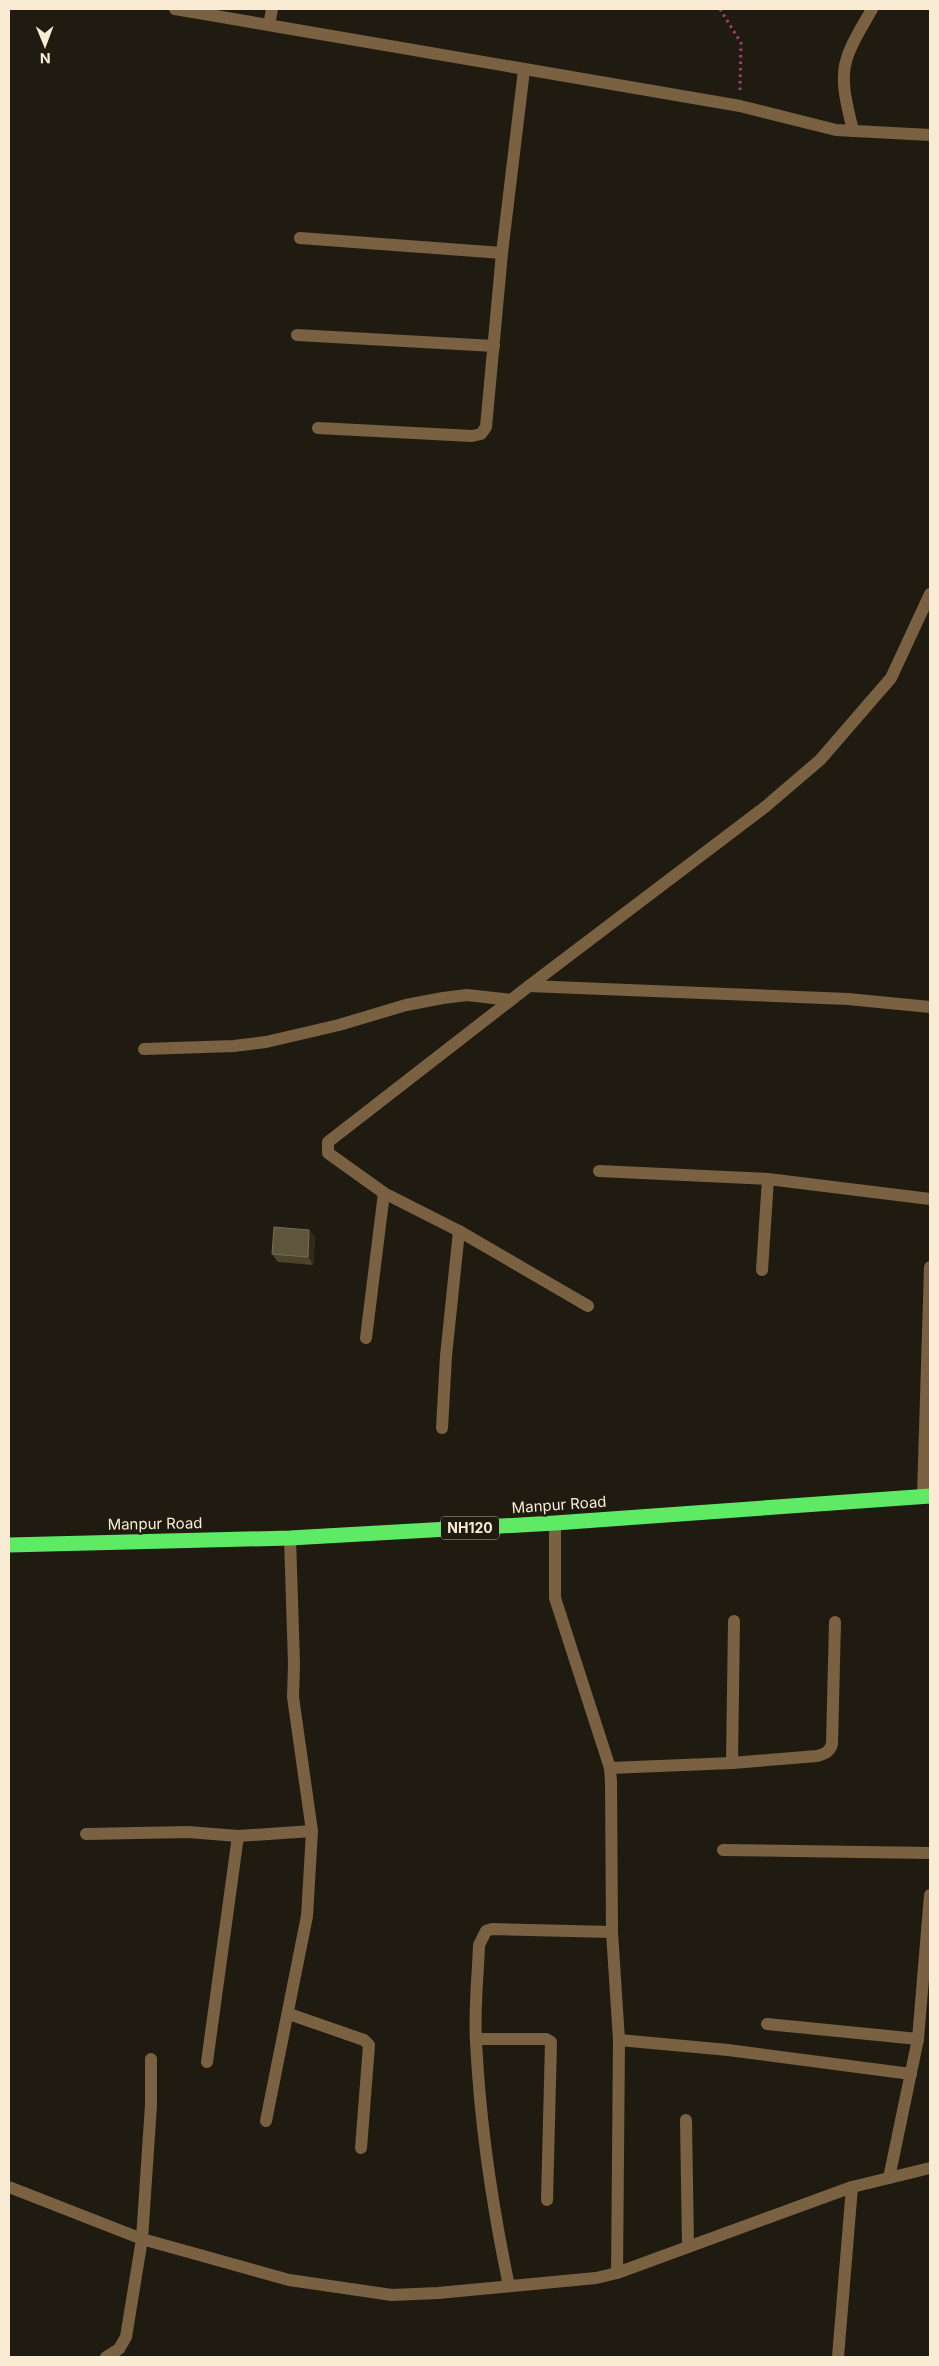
<svg xmlns="http://www.w3.org/2000/svg" width="939" height="2366" viewBox="0 0 939 2366" font-family="Inter,sans-serif">
	<style>
		.lines { fill: none; stroke-linecap: round; stroke-linejoin: round }
		.path { stroke: #a53d74; stroke-width: 3; stroke-dasharray: 2.5 4; stroke-linecap: butt }
		.minor { stroke: #796141; stroke-width: 12 }
		.highway { stroke: #5fea66; stroke-width: 15 }
		.wall { fill: #4c432b }
		.shaded-wall { fill: #332b18 }
		.building { fill: #5f553d; stroke: #776d55 }
		.labels { text-anchor: middle; stroke-width: 5; stroke-linejoin: round; paint-order: stroke }
		.shield { fill: #201b10; stroke: #b9ad99; stroke-width: 1 }
		.shield-label { font-size: 14px; font-weight: bold; fill: #faecd4 }
		.street-label { font-size: 15px; fill: #faecd4; stroke: #201b10 }
	</style>
	<rect width="100%" height="100%" fill="#201b10"/>
	<g class="lines">
		<!-- path -->
		<path class="path" d="M720 9 741 43 740 90"/>
		<!-- minor -->
		<g class="minor">
			<path d="M175 9 740 106 836 130 930 135"/>
			<path d="M269 25 272 9"/>
			<path d="M853 131C848 108 839 81 847 58 852 41 864 24 872 9"/>
			<path d="M300 238 502 253"/>
			<path d="M297 335 494 346"/>
			<path d="M318 428 472 436 481 434 486 427 502 253 524 70"/>
			<path d="M529 986 848 999 930 1007"/>
			<path d="M144 1049 234 1046 266 1042 339 1025 406 1005 443 998 467 995 511 1000"/>
			<path d="M599 1171 768 1179 930 1199"/>
			<path d="M762 1270 768 1179"/>
			<path d="M588 1306 459 1231 384 1193 328 1153V1142L529 986 765 807 820 760 891 678 930 594"/>
			<path d="M366 1338 384 1193"/>
			<path d="M442 1428 446 1356 459 1231"/>
			<path d="M923 1496 930 1267"/>
			<path d="M555 1523V1598L610 1768 611 1782 612 1932 619 2040 617 2273"/>
			<path d="M732 1763 734 1621"/>
			<path d="M610 1768 732 1763 817 1756C824 1754 830 1752 832 1744L835 1622"/>
			<path d="M86 1834 188 1832 238 1836 312 1831"/>
			<path d="M723 1850 930 1853"/>
			<path d="M289 2014 364 2040 369 2045 361 2148"/>
			<path d="M767 2024 918 2039"/>
			<path d="M476 2039H546L551 2042 547 2200"/>
			<path d="M619 2040 728 2050 911 2074"/>
			<path d="M207 2062 238 1836"/>
			<path d="M686 2120 688 2246"/>
			<path d="M266 2121 307 1916 312 1831 293 1697 294 1664 290 1538"/>
			<path d="M889 2178 918 2039 930 1895"/>
			<path d="M9 2187 142 2239 289 2280 392 2295 438 2293 596 2278 617 2273 852 2187 930 2168"/>
			<path d="M509 2286C492 2205 480 2124 476 2041 474 2009 478 1976 479 1945L486 1931 492 1929 612 1932"/>
			<path d="M106 2357 119 2349 126 2337 142 2239 151 2105V2059"/>
			<path d="M838 2357 852 2187"/>
		</g>
		<!-- highway -->
		<path class="highway" d="M9 1545 290 1538 555 1523 930 1496"/>
	</g>
	<!-- wall -->
	<path class="wall" d="M309 1230 315 1238 313 1265 278 1262 272 1254Z"/>
	<!-- shaded-wall -->
	<path class="shaded-wall" d="M309 1230 315 1238 313 1265 308 1257Z"/>
	<!-- building -->
	<path class="building" d="M274 1227 309 1230 308 1257 272 1254Z"/>
	<g class="labels">
		<!-- shield labels -->
		<rect class="shield" x="441" y="1516.5" width="58" height="23" rx="4"/>
		<g class="shield-label">
			<text x="470" y="1533">NH120</text>
		</g>
		<!-- street labels -->
		<g class="street-label">
			<text transform="translate(559 1505) rotate(-4)" y="5">Manpur Road</text>
			<text transform="translate(155 1524) rotate(-1)" y="5">Manpur Road</text>
		</g>
	</g>
	<!-- border -->
	<rect width="939" height="2366" fill="none" stroke="#faecd4" stroke-width="20"/>
	<!-- north arrow -->
	<g transform="translate(45 45) rotate(179)" stroke="#201b10" stroke-width="4" paint-order="stroke">
	<path d="M0-4L9 19L0 12L-9 19Z" fill="#faecd4"/>
	<text y="-8" font-size="14" font-weight="bold" text-anchor="middle" fill="#faecd4">N</text>
	</g>
</svg>
